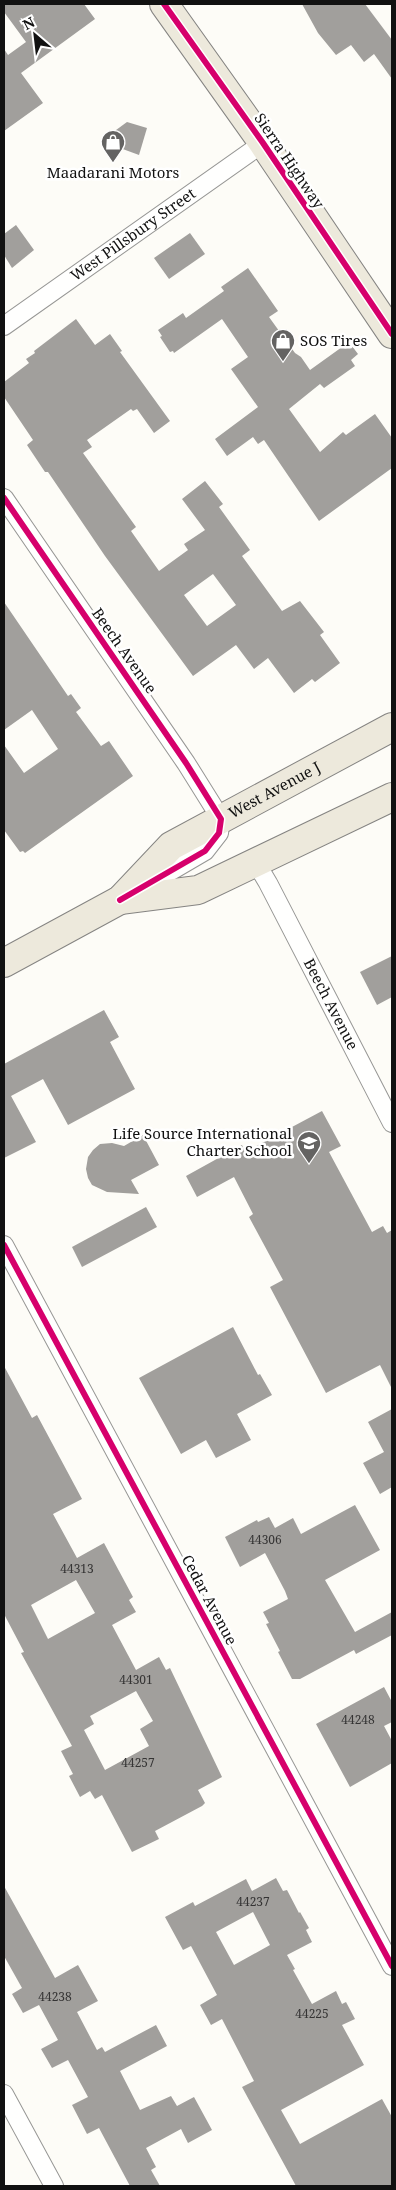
<svg xmlns="http://www.w3.org/2000/svg" width="396" height="2190" viewBox="0 0 396 2190" font-family="'Noto Serif',serif">
	<style>
		.building { fill: #a19f9c; fill-rule: evenodd }
		.lines { fill: none; stroke-linecap: round; stroke-linejoin: round }
		.minor-casing { stroke: #979795; stroke-width: 20 }
		.primary-casing { stroke: #858482; stroke-width: 30 }
		.minor { stroke: #fffffe; stroke-width: 18 }
		.primary { stroke: #ede9dc; stroke-width: 28 }
		.cycleway-casing { stroke: #fff; stroke-width: 9 }
		.cycleway { stroke: #d6006c; stroke-width: 6 }
		.labels { text-anchor: middle; stroke-width: 5; stroke-linejoin: round; paint-order: stroke }
		.number-label { font-size: 12px; fill: #353434 }
		.street-label { font-size: 15px; fill: #111; stroke: #fff }
		.poi-label { font-size: 15px; fill: #111; stroke: #fff }
	</style>
	<rect width="100%" height="100%" fill="#fdfcf7"/>
	<!-- building -->
	<g class="building">
		<path d="M4 4H84L95 19 21 73 43 103 4 131V49L8 55 26 42 4 12Z"/>
		<path d="M302 4H365L392 40V79L374 54 364 62 351 45 336 55 318 33Z"/>
		<path d="M127 122 147 128 139 155 101 141Z"/>
		<path d="M16 225 34 250 12 268 4 255V234Z"/>
		<path d="M190 233 205 254 169 279 154 258Z"/>
		<path d="M248 268 278 311 269 317 295 353 301 357 310 370 349 342 358 354 351 360 355 366 324 388 320 384 289 409 320 452 343 432 346 435 375 414 392 438V468L319 521 264 440 258 444 253 437 227 456 215 439 258 407 231 369 248 357 222 319 174 353 173 351 170 352 160 337 162 336 158 330 183 313 186 318 224 291 221 287Z"/>
		<path d="M76 319 95 345 110 334 122 351 120 352 170 421 154 433 137 409 133 411 131 409 87 440 92 447 83 453 136 527 131 531 159 571 188 550 184 544 205 530 182 499 205 481 223 504 219 507 250 550 242 556 282 611 300 601 324 632 320 635 340 663 315 682 312 679 294 693 268 658 254 669 236 645 193 676 105 556 48 472H45L27 445 33 440 4 397V382L29 363 26 359 35 353 34 351ZM213 574 236 605 207 626 184 595Z"/>
		<path d="M4 602 68 696 71 694 81 708 76 712 101 746 109 741 133 776 25 853 23 851 20 852 4 830V745L24 773 58 749 32 710 4 730Z"/>
		<path d="M392 956V997L377 1005 360 972Z"/>
		<path d="M104 1010 119 1037 110 1042 135 1089 68 1125 43 1079 11 1096 36 1142 4 1158V1064Z"/>
		<path d="M322 1111 341 1146 329 1152 372 1232 383 1226 387 1233 392 1230V1389L380 1365 326 1393 270 1287 283 1280 249 1217 253 1214 234 1177 197 1197 186 1176 242 1145 245 1152Z"/>
		<path d="M143 1135 159 1165 131 1180 139 1194 107 1192 92 1185 88 1178 86 1169 88 1157 93 1150 100 1144 112 1143 124 1146Z"/>
		<path d="M146 1207 157 1227 82 1267 72 1247Z"/>
		<path d="M233 1327 258 1375 260 1374 272 1395 237 1414 251 1440 216 1458 206 1440 181 1454 139 1378Z"/>
		<path d="M4 1366 32 1418 37 1415 82 1499 53 1514 77 1558 104 1543 133 1597 129 1600 136 1612 112 1625 136 1670 159 1657 166 1670 170 1668 222 1777 198 1790 205 1803 202 1806 155 1831 159 1839 132 1852 102 1795 95 1799 90 1791 80 1797 69 1776 73 1774 61 1751 72 1746 21 1653 24 1652 4 1614ZM76 1580 95 1613 48 1639 31 1605ZM136 1691 153 1721 140 1729 149 1746 105 1770 84 1730 94 1724 90 1716Z"/>
		<path d="M392 1409V1487L380 1494 363 1463 384 1452 368 1422Z"/>
		<path d="M355 1505 380 1550 325 1580 355 1632 392 1612V1635L356 1654 354 1650 300 1679H292L278 1652 280 1651 266 1624 269 1623 263 1612 288 1599 285 1591 265 1553 240 1567 225 1537 257 1520 258 1522 269 1517 275 1528 293 1518 301 1534Z"/>
		<path d="M384 1687 392 1702V1722L384 1726 392 1741V1763L350 1787 316 1724Z"/>
		<path d="M276 1878 283 1891 287 1890 299 1913 300 1912 309 1928 306 1930 312 1942 287 1955 295 1969 293 1970 312 2004 336 1991 342 2004 346 2002 355 2019 342 2025 364 2065 281 2110 300 2144 382 2099 392 2117V2186H296L242 2087 254 2081 222 2019 211 2025 200 2005 217 1995 191 1946 183 1950 165 1917 193 1902 195 1906 246 1879 252 1891ZM253 1912 270 1945 234 1965 216 1932Z"/>
		<path d="M4 1886 55 1978 78 1965 98 2001 77 2012 97 2050 102 2047 105 2052 156 2025 167 2046 120 2071 140 2110 171 2096 177 2106 194 2097 212 2130 188 2143 181 2129 146 2148 156 2167 151 2170 160 2186H130L99 2128 87 2134 72 2105 88 2097 68 2060 52 2068 41 2049 58 2040 39 2005 23 2013 12 1994 22 1988 4 1956Z"/>
	</g>
	<g class="lines">
		<!-- minor casing -->
		<g class="minor-casing">
			<g id="minor">
				<path id="s1" d="M4 326 263 143"/>
				<path d="M4 498 186 763 221 819 219 833 205 851 140 889"/>
				<path id="s2" d="M255 861 268 883 392 1123"/>
				<path d="M4 1245 392 1966"/>
				<path d="M4 2094 54 2186"/>
			</g>
		</g>
		<!-- primary casing -->
		<g class="primary-casing">
			<g id="primary">
				<path d="M164 4 263 143 392 334"/>
				<path d="M120 900 198 890 392 797"/>
				<path id="s3" d="M4 963 120 900 171 846 392 727"/>
			</g>
		</g>
		<!-- minor -->
		<use href="#minor" class="minor"/>
		<!-- primary -->
		<use href="#primary" class="primary"/>
		<!-- cycleway casing -->
		<g class="cycleway-casing">
			<g id="cycleway">
				<path d="M164 4 263 143 392 334"/>
				<path d="M4 498 186 763 221 819 219 833 205 851 120 900"/>
				<path d="M4 1245 392 1966"/>
			</g>
		</g>
		<!-- cycleway -->
		<use href="#cycleway" class="cycleway"/>
	</g>
	<!-- icons -->
	<defs>
		<g id="shop-pin" transform="scale(1.25)"><path d="M0 17L-7.5 6A9.5 9.5 0 1 1 7.5 6Z" fill="#646362" stroke="#fff"/><path d="M-5-2.5h2.3a2.7 3.5 0 0 1 5.4 0H5L5.5 6h-11ZM-1.5-2.5h3a1.5 2.3 0 0 0-3 0Z" fill="#fff"/></g>
		<g id="school-pin" transform="scale(1.25)"><path d="M0 17L-7.5 6A9.5 9.5 0 1 1 7.5 6Z" fill="#646362" stroke="#fff"/><path d="M0-5L7-2L0 1L-7-2ZM-4 1L0 2.5L4 1V4Q0 6-4 4Z" fill="#fff"/></g>
	</defs>
	<g fill-rule="evenodd">
		<use href="#shop-pin" x="113" y="142"/>
		<use href="#shop-pin" x="283" y="341"/>
		<use href="#school-pin" x="309" y="1143"/>
	</g>
	<g class="labels">
		<!-- number labels -->
		<g class="number-label">
			<text x="265" y="1544">44306</text>
			<text x="77" y="1573">44313</text>
			<text x="136" y="1684">44301</text>
			<text x="358" y="1724">44248</text>
			<text x="138" y="1767">44257</text>
			<text x="253" y="1906">44237</text>
			<text x="55" y="2001">44238</text>
			<text x="312" y="2018">44225</text>
		</g>
		<!-- street labels -->
		<g class="street-label">
			<text transform="translate(289 161) rotate(56)" y="5">Sierra Highway</text>
			<text dy="5" stroke="none"><textPath href="#s1" startOffset="158">West Pillsbury Street</textPath></text>
			<text transform="translate(124 651) rotate(55)" y="5">Beech Avenue</text>
			<text dy="5" stroke="none"><textPath href="#s3" startOffset="324">West Avenue J</textPath></text>
			<text dy="5" stroke="none"><textPath href="#s2" startOffset="162">Beech Avenue</textPath></text>
			<text transform="translate(209 1600) rotate(62)" y="5">Cedar Avenue</text>
		</g>
		<!-- poi labels -->
		<g class="poi-label">
			<text x="113" y="178">Maadarani Motors</text>
			<text x="300" y="346" text-anchor="start">SOS Tires</text>
			<text x="292" y="1139" text-anchor="end">Life Source International<tspan x="292" dy="17">Charter School</tspan></text>
		</g>
	</g>
	<!-- border -->
	<rect width="396" height="2190" fill="none" stroke="#111111" stroke-width="10"/>
	<!-- north arrow -->
	<g transform="translate(35 35) rotate(332)" stroke="#ffffff" stroke-width="4" paint-order="stroke">
	<path d="M0-4L9 19L0 12L-9 19Z" fill="#111111"/>
	<text y="-8" font-size="14" font-weight="bold" text-anchor="middle" fill="#111111">N</text>
	</g>
</svg>
